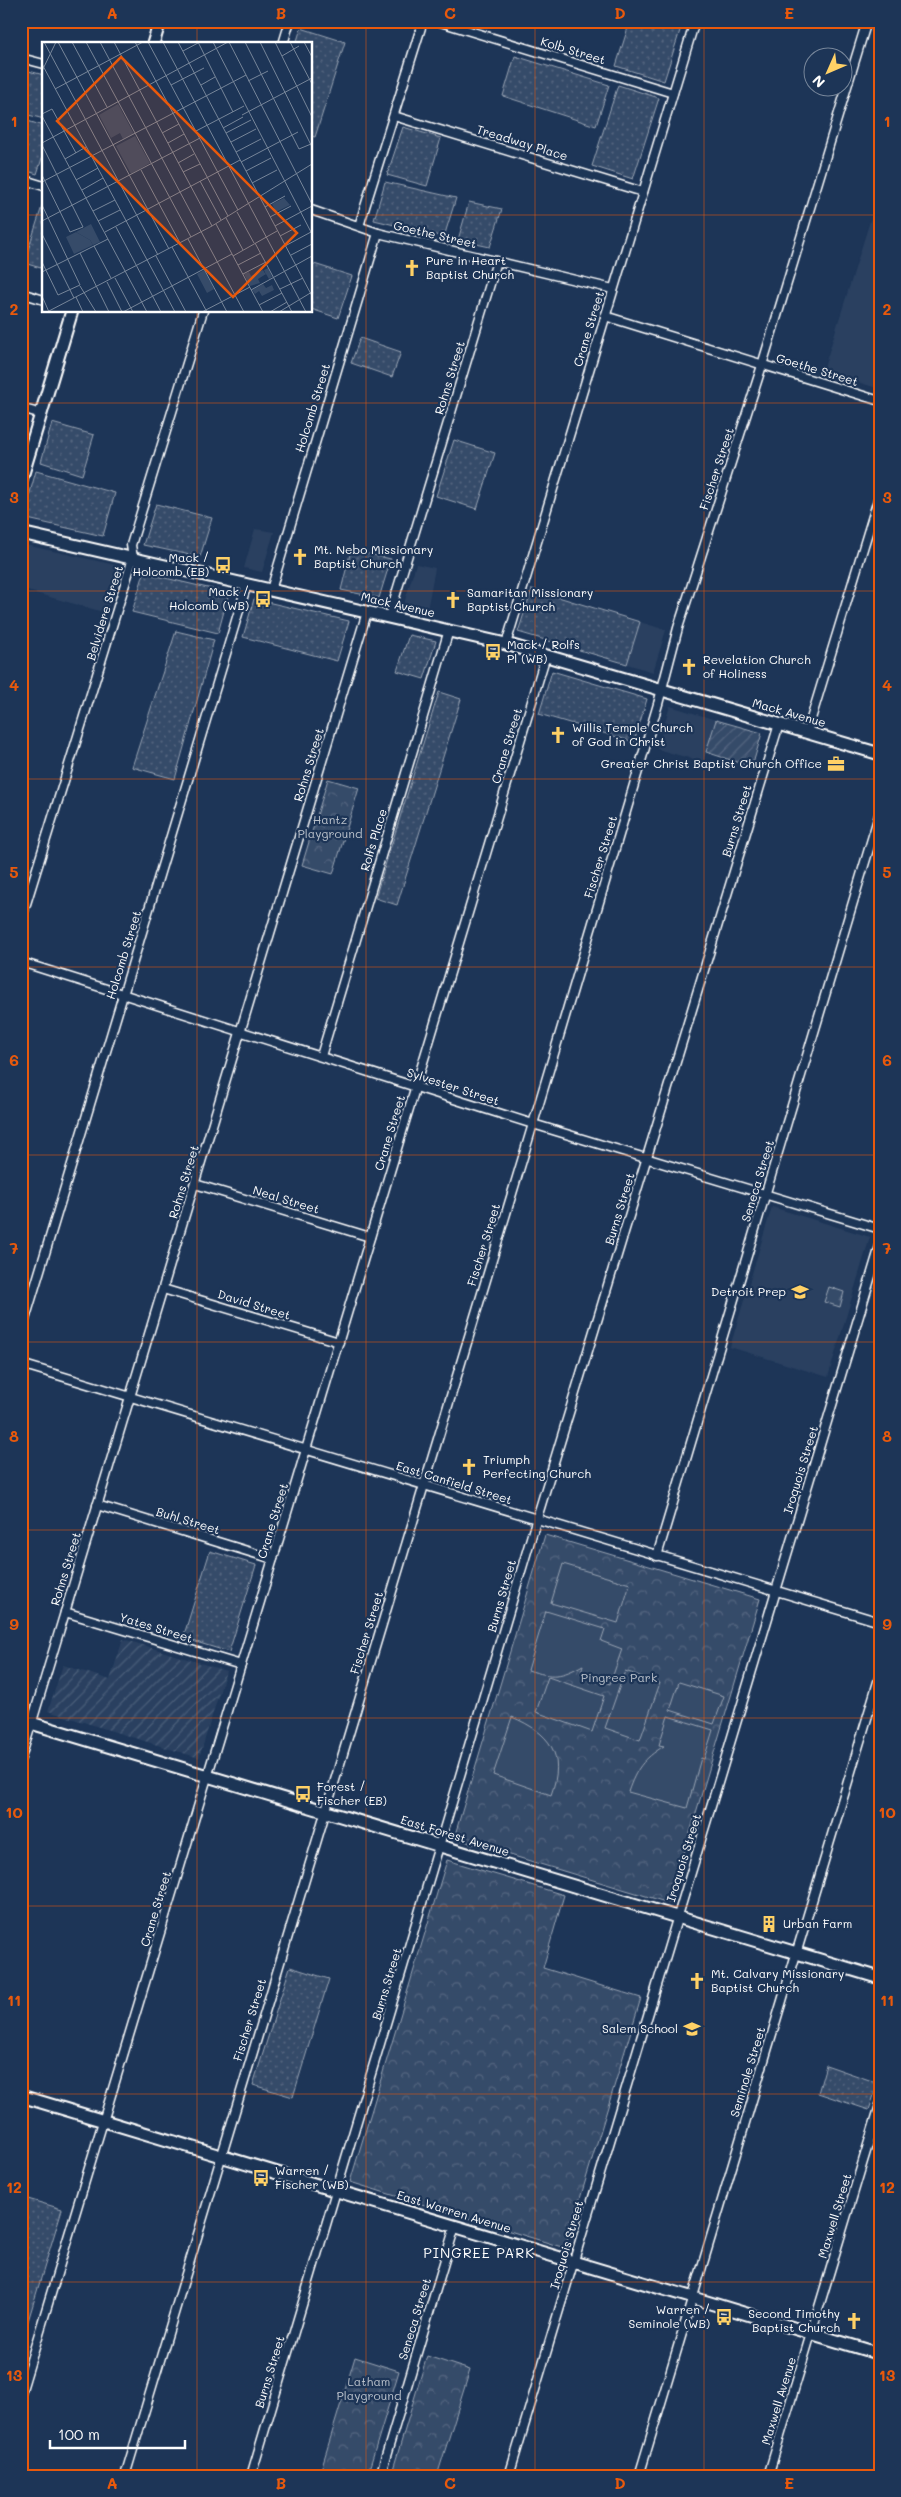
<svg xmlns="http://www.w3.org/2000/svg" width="901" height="2497" viewBox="0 0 901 2497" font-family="Mali,sans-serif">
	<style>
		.built { fill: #2a4161 }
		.industrial { fill: url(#industrial-furrows) }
		.grass { fill: url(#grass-dots); stroke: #9aa5b4 }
		.forest { fill: url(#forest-crowns); stroke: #9aa5b4 }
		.garden { fill: url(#garden-furrows); stroke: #9aa5b4 }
		.pitch { fill: #364b69; stroke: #9aa5b4 }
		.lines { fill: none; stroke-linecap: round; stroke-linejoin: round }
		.street-casing { stroke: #fff; stroke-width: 11 }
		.secondary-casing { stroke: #fff; stroke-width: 15 }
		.street { stroke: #1d3557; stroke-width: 8 }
		.secondary { stroke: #1d3557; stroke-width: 11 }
		.grid { fill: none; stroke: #e8590c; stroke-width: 1; stroke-opacity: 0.55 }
		.labels { text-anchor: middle; stroke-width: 4.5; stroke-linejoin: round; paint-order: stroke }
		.street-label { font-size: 12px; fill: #fff; stroke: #1d3557 }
		.poi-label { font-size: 12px; fill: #fff; stroke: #1d3557; text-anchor: start }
		.park-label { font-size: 12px; fill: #b9c0ca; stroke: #1d3557 }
		.neighbourhood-label { font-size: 14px; letter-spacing: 1px; fill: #fff; stroke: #1d3557 }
		.inset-road { fill: none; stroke: #77869a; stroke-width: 1 }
		.view { fill: #e8590c; fill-opacity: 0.15; stroke: #e8590c; stroke-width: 2.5 }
		.inset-edge { fill: none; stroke: #fff; stroke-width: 2.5 }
		.neatline { fill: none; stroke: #e8590c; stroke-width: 2 }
		.grid-label { font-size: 16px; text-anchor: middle; font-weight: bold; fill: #e8590c }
	</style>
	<defs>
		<pattern id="industrial-furrows" width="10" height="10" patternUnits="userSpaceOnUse" patternTransform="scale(1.25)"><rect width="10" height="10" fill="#2a4161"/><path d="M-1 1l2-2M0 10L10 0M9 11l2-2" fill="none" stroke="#4a5e79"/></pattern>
		<pattern id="grass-dots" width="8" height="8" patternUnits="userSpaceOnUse" patternTransform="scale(1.25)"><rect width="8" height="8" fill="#364b69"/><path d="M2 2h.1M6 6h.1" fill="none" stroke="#546680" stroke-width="1.8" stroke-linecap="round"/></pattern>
		<pattern id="forest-crowns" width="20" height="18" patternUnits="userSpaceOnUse" patternTransform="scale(1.25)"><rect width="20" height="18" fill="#364b69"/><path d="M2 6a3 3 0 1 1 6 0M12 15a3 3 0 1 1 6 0" fill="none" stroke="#546680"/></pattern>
		<pattern id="garden-furrows" width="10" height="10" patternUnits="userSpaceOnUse" patternTransform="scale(1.25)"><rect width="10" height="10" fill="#364b69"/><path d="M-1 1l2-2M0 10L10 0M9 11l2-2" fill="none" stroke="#546680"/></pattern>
	</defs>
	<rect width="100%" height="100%" fill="#1d3557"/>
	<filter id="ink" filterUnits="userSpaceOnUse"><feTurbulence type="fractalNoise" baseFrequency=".02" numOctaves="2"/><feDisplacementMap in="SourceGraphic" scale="10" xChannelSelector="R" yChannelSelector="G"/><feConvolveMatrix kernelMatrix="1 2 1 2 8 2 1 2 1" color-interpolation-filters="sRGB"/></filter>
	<g filter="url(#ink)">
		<!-- built -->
		<g class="built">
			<path d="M880 189V389L823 371Z"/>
			<path d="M255 529 274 532 262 572 244 568Z"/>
			<path d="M21 544 120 566 107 613 21 589Z"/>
			<path d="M416 564 435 568 427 610 404 604Z"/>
			<path d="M640 622 666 630 653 672 627 664Z"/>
			<path d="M670 706 716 720 703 762 657 749Z"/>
			<path d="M772 1207 870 1237 828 1377 730 1347Z"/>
		</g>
		<!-- industrial -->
		<path class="industrial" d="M123 1639 226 1671 199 1758 48 1711 63 1665 110 1680Z"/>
		<!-- grass -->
		<g class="grass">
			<path d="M630 21H683L664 81 616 66Z"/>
			<path d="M301 28 345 42 315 137 311 136V44H296Z"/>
			<path d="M515 56 609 85 596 126 503 96Z"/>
			<path d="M21 69 44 75V119L21 113Z"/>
			<path d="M618 85 659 98 633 179 592 166Z"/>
			<path d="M21 119 44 126V152L37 174 21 169Z"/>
			<path d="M403 127 441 138 427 186 387 175Z"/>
			<path d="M385 182 456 198 444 237 374 220Z"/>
			<path d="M44 200V269L24 263Z"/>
			<path d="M469 202 502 209 490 247 458 240Z"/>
			<path d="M311 263 352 276 338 318 311 309Z"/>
			<path d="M360 338 401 352 392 377 351 363Z"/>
			<path d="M52 423 94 435 82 475 41 462Z"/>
			<path d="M454 440 495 453 477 509 436 496Z"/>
			<path d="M36 471 115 493 103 536 23 518Z"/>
			<path d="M156 504 212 518 200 557 143 545Z"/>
			<path d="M351 550 391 559 379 598 341 590Z"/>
			<path d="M144 573 229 593 218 633 132 612Z"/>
			<path d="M532 589 640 622 627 664 518 632Z"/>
			<path d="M254 599 349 621 337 661 243 637Z"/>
			<path d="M176 631 214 640 175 779 132 767Z"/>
			<path d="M409 635 436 641 424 679 397 671Z"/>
			<path d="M552 671 647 699 634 742 539 714Z"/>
			<path d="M439 692 461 699 397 905 375 898Z"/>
			<path d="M210 1551 256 1565 229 1652 183 1638Z"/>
			<path d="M290 1967 329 1979 293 2097 253 2085Z"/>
			<path d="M826 2065 878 2083 869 2110 818 2093Z"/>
			<path d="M21 2197 62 2209 21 2344Z"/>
		</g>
		<!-- forest -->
		<g class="forest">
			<path d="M328 779 359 788 333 874 302 865Z"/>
			<path d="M829 1287 844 1292 840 1307 824 1302Z"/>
			<path d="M545 1535 760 1599 669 1903 454 1838Z"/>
			<path d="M447 1860 564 1895 543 1968 641 1998 565 2248 350 2182Z"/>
			<path d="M427 2356 470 2370 437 2476H391Z"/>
			<path d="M355 2357 399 2371 367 2476H319Z"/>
		</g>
		<!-- garden -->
		<path class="garden" d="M716 720 762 733 752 767 706 752Z"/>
		<!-- pitch -->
		<g class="pitch">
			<path d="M563 1564 630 1584 618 1623 551 1603Z"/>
			<path d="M546 1611 605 1629 601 1641 622 1649 610 1684 581 1674 583 1665C561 1677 553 1678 528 1670Z"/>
			<path d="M625 1671 660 1683 640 1740 605 1728Z"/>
			<path d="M548 1677 604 1696 592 1732 536 1712Z"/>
			<path d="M679 1682 724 1696 714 1724 670 1710Z"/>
			<path d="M668 1716 713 1730 704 1759 701 1758 687 1808 628 1792C636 1769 643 1759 664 1746L659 1745Z"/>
			<path d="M512 1717C550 1733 566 1754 551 1795L493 1775Z"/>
		</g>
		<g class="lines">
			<!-- street casing -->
			<g class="street-casing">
				<g id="street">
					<path d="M437 21 673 93"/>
					<path d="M283 44 290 21"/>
					<path d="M21 58 44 64"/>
					<path d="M394 116 643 192"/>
					<path d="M21 179 44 186"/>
					<path d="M311 210 378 233 613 289"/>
					<path d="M359 226 423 21"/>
					<path d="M21 293 44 300"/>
					<path d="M605 316 880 401"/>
					<path d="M21 408 42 414"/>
					<path d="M271 590 378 233"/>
					<path d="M389 617 497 261"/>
					<path d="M506 644 695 21"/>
					<path d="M807 732 880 493"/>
					<path d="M21 920 133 558 131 545 203 311"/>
					<path d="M21 962 533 1124 880 1229"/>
					<path d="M321 1056 449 630"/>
					<path d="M195 1184 370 1237"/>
					<path d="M163 1289 339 1342"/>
					<path d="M21 1333 247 584"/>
					<path d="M21 1364 880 1622"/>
					<path d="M97 1505 273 1559"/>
					<path d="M657 1556 880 812"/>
					<path d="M65 1612 241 1665"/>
					<path d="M21 1758 367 612"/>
					<path d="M21 2393 546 655"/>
					<path d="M125 2476 533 1124 658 704 678 628 759 375 867 21"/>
					<path d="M251 2476 533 1531 779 724"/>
					<path d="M380 2476 455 2226"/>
					<path d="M509 2476 880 1246"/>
					<path d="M639 2476 880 1675"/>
					<path d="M768 2476 880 2105"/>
				</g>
			</g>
			<!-- secondary casing -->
			<g class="secondary-casing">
				<g id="secondary">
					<path d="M153 44 160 21"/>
					<path d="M21 480 72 311"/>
					<path d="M21 533 506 644 880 754"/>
					<path d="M21 1720 880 1978"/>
					<path d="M21 2096 880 2354"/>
				</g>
			</g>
			<!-- street -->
			<use href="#street" class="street"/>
			<!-- secondary -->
			<use href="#secondary" class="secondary"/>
		</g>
	</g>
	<!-- grid -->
	<path class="grid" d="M197 21V44M366 21V2476M535 21V2476M704 21V2476M21 215H44M311 215H880M197 311V2476M21 403H880M21 591H880M21 779H880M21 967H880M21 1155H880M21 1342H880M21 1530H880M21 1718H880M21 1906H880M21 2094H880M21 2282H880"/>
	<!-- icons -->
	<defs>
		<g id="church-bare" transform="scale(1.35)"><path d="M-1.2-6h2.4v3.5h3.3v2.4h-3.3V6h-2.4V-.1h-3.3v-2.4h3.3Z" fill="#ffd166" stroke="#1d3557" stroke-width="2.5" paint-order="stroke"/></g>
		<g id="bus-bare" transform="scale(1.35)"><path d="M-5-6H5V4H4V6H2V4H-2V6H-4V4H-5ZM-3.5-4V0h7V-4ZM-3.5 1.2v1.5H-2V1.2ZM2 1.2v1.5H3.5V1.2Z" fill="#ffd166" stroke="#1d3557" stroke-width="2.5" paint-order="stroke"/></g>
		<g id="office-bare" transform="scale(1.35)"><path d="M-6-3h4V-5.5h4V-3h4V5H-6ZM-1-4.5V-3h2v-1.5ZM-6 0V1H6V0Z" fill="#ffd166" stroke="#1d3557" stroke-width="2.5" paint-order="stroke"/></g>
		<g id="school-bare" transform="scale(1.35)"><path d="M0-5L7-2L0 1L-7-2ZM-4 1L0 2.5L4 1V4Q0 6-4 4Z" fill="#ffd166" stroke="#1d3557" stroke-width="2.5" paint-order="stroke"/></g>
		<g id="building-bare" transform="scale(1.35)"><path d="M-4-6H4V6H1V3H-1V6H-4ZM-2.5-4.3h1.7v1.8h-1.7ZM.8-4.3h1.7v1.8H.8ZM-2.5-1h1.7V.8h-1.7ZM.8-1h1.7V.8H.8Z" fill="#ffd166" stroke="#1d3557" stroke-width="2.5" paint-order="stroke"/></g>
	</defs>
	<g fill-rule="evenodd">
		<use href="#church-bare" x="412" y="268"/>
		<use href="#church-bare" x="300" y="557"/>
		<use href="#bus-bare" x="223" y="565"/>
		<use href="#bus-bare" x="263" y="599"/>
		<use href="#church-bare" x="453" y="600"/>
		<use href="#bus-bare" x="493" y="652"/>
		<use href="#church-bare" x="689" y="667"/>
		<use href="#church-bare" x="558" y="735"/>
		<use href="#office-bare" x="836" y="764"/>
		<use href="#school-bare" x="800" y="1292"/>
		<use href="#church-bare" x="469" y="1467"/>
		<use href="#bus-bare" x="303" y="1794"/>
		<use href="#building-bare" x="769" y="1924"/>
		<use href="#church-bare" x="697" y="1981"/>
		<use href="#school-bare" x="692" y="2029"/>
		<use href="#bus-bare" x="261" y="2178"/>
		<use href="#bus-bare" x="724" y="2317"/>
		<use href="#church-bare" x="854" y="2321"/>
	</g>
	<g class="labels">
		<!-- street labels -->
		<g class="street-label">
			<text transform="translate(573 51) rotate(17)" y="4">Kolb Street</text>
			<text transform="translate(522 143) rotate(17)" y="4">Treadway Place</text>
			<text transform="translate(435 235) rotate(13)" y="4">Goethe Street</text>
			<text transform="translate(589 329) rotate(-73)" y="4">Crane Street</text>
			<text transform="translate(817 370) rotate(17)" y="4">Goethe Street</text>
			<text transform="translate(450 378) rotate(-73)" y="4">Rohns Street</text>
			<text transform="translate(313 408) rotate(-73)" y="4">Holcomb Street</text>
			<text transform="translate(717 469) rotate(-72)" y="4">Fischer Street</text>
			<text transform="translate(398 605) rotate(13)" y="4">Mack Avenue</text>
			<text transform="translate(105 613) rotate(-73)" y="4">Belvidere Street</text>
			<text transform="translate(789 713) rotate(16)" y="4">Mack Avenue</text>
			<text transform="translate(507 746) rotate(-73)" y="4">Crane Street</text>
			<text transform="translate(309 765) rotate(-73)" y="4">Rohns Street</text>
			<text transform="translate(737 821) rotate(-73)" y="4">Burns Street</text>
			<text transform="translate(374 840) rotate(-73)" y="4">Rolfs Place</text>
			<text transform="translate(601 857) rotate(-73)" y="4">Fischer Street</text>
			<text transform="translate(124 955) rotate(-73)" y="4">Holcomb Street</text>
			<text transform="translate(453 1087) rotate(18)" y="4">Sylvester Street</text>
			<text transform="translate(390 1133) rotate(-73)" y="4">Crane Street</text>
			<text transform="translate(758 1181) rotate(-73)" y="4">Seneca Street</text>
			<text transform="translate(184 1182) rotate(-73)" y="4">Rohns Street</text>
			<text transform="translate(286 1200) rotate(17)" y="4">Neal Street</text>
			<text transform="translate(620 1209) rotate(-73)" y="4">Burns Street</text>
			<text transform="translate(484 1245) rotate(-73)" y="4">Fischer Street</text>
			<text transform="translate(254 1305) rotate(17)" y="4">David Street</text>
			<text transform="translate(801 1470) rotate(-73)" y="4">Iroquois Street</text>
			<text transform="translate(454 1483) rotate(17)" y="4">East Canfield Street</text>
			<text transform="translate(188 1521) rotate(17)" y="4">Buhl Street</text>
			<text transform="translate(273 1521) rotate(-73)" y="4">Crane Street</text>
			<text transform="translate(66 1569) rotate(-73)" y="4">Rohns Street</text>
			<text transform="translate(502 1596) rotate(-74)" y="4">Burns Street</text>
			<text transform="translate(156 1628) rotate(17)" y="4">Yates Street</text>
			<text transform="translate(367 1633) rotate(-73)" y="4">Fischer Street</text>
			<text transform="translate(455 1836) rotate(17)" y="4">East Forest Avenue</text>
			<text transform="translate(684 1858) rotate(-73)" y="4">Iroquois Street</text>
			<text transform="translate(156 1909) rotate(-73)" y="4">Crane Street</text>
			<text transform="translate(387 1984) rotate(-73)" y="4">Burns Street</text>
			<text transform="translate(250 2020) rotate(-73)" y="4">Fischer Street</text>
			<text transform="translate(748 2072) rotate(-73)" y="4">Seminole Street</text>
			<text transform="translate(454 2212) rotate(17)" y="4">East Warren Avenue</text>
			<text transform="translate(835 2216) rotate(-73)" y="4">Maxwell Street</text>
			<text transform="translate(567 2245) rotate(-74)" y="4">Iroquois Street</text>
			<text transform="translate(415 2319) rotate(-73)" y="4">Seneca Street</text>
			<text transform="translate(270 2372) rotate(-73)" y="4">Burns Street</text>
			<text transform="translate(779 2401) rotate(-73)" y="4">Maxwell Avenue</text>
		</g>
		<!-- poi labels -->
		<g class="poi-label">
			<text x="426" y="265">Pure in Heart<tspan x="426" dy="14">Baptist Church</tspan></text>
			<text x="314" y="554">Mt. Nebo Missionary<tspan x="314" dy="14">Baptist Church</tspan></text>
			<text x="209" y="562" text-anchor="end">Mack /<tspan x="209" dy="14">Holcomb (EB)</tspan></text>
			<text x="249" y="596" text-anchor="end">Mack /<tspan x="249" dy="14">Holcomb (WB)</tspan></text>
			<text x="467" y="597">Samaritan Missionary<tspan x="467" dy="14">Baptist Church</tspan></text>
			<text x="507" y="649">Mack / Rolfs<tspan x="507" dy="14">Pl (WB)</tspan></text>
			<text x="703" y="664">Revelation Church<tspan x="703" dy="14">of Holiness</tspan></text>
			<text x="572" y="732">Willis Temple Church<tspan x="572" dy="14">of God in Christ</tspan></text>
			<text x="822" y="768" text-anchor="end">Greater Christ Baptist Church Office</text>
			<text x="786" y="1296" text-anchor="end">Detroit Prep</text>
			<text x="483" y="1464">Triumph<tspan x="483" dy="14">Perfecting Church</tspan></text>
			<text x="317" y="1791">Forest /<tspan x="317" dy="14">Fischer (EB)</tspan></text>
			<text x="783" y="1928">Urban Farm</text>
			<text x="711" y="1978">Mt. Calvary Missionary<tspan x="711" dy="14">Baptist Church</tspan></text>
			<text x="678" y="2033" text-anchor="end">Salem School</text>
			<text x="275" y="2175">Warren /<tspan x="275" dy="14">Fischer (WB)</tspan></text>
			<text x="710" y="2314" text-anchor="end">Warren /<tspan x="710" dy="14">Seminole (WB)</tspan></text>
			<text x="840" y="2318" text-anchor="end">Second Timothy<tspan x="840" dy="14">Baptist Church</tspan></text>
		</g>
		<!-- park labels -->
		<g class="park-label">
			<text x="330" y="824">Hantz<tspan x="330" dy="14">Playground</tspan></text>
			<text x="619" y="1682">Pingree Park</text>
			<text x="369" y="2386">Latham<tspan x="369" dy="14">Playground</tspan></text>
		</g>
		<!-- neighbourhood labels -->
		<g class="neighbourhood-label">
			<text x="479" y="2258">PINGREE PARK</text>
		</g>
	</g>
	<!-- overview -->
	<g transform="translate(42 42)">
		<rect width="270" height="270" fill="#1d3557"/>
		<path d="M242 156 248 163 234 170 230 162ZM34 190 48 198 51 203 32 212 24 195ZM226 226 230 235 227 237 224 232 216 237 218 241 208 244 202 232 207 230 209 234 221 228 224 233 222 228ZM221 242 224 246 230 243 232 248 220 254 217 249 213 252 210 248Z" fill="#364b69"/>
		<path d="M76 62 92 92 81 97 78 91 69 96 57 73ZM93 94 108 121 89 132 74 104ZM49 182 58 200 51 203 48 198 34 190ZM162 228 172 247 165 251 155 232Z" fill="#364b69"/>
		<path class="inset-road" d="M2 0 116 213M16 0 127 207M30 0 65 65M44 0 149 195M58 0 202 270M72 0 170 184M93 0 186 174M106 0 196 168M121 0 264 270M136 0 270 254M156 0 191 70M171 0 270 192M203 0 257 107 269 102M218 0 270 105M233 0 270 75M248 0 270 42M262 0 270 15M141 9 156 1M240 14 257 4M0 22 133 270M0 29 14 0M204 33 270 162M206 39 226 29M129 43 162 26M159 43 173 35M13 47 101 0M0 72 10 67 34 111M200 73 270 36M0 74 105 270M181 86 201 75M154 89 202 64M120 91 137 82M184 91 209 78M189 100 214 87M0 101 186 0M126 101 142 92M0 103 41 185 28 190 0 133M194 110 219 97M23 117 44 105M199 120 256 90M136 121 152 112M99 128 138 201M204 129 229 116M141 130 158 122M34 138 56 126M158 139 179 178M0 140 204 33 187 0M210 141 235 128M40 148 61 136M0 163 38 243 16 253 0 220M223 165 243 154M51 169 73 158M195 170 212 201M228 175 249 164M184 176 201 208M0 179 158 96M56 179 78 168M174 182 221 270M233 184 270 164M74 185 119 270M63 190 198 118M0 192 32 256M238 194 259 183M146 197 185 270M213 201 250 270M52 204 69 236M243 204 269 190M130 205 165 270M38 211 67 270M249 213 270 202M114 214 144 270M191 214 235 189M196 223 219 211M0 230 66 197M201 232 224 220M73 236 91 270M65 240 80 270M38 244 54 270M238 247 261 236M209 248 270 214M0 254 7 270M34 255 41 270M217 263 240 251M5 270 170 184 270 122M81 270 190 212M160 270 208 245M228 270 245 260M237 270 270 250"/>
		<path class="view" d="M79 15 255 191 191 255 15 79Z"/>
		<rect width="270" height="270" class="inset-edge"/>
	</g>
	<!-- margin -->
	<rect width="901" height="2497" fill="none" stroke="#1d3557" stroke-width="55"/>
	<!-- north arrow -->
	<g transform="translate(828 72) rotate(225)"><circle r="24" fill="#1d3557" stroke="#77869a"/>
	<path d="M0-4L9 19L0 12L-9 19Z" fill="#ffd166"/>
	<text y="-8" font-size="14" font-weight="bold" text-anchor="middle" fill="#ffffff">N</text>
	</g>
	<!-- scale -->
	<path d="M50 2440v8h135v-8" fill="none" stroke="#ffffff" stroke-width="2.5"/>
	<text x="58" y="2440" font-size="15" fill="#ffffff" stroke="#1d3557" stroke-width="4" paint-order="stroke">100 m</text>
	<rect x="28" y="28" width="846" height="2442" class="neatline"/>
	<g class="grid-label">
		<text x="112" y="19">A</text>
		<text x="281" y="19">B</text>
		<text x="450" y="19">C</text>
		<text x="620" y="19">D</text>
		<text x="789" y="19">E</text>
		<text x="14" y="127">1</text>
		<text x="887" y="127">1</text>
		<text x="14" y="315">2</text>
		<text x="887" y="315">2</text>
		<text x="14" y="503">3</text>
		<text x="887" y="503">3</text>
		<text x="14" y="691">4</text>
		<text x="887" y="691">4</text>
		<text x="14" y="878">5</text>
		<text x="887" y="878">5</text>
		<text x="14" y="1066">6</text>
		<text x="887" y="1066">6</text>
		<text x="14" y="1254">7</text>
		<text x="887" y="1254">7</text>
		<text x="14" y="1442">8</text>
		<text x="887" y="1442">8</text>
		<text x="14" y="1630">9</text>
		<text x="887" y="1630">9</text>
		<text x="14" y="1818">10</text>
		<text x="887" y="1818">10</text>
		<text x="14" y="2006">11</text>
		<text x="887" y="2006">11</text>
		<text x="14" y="2193">12</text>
		<text x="887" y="2193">12</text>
		<text x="14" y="2381">13</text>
		<text x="887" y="2381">13</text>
		<text x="112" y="2489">A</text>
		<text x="281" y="2489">B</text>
		<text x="450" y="2489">C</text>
		<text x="620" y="2489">D</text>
		<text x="789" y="2489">E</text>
	</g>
</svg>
